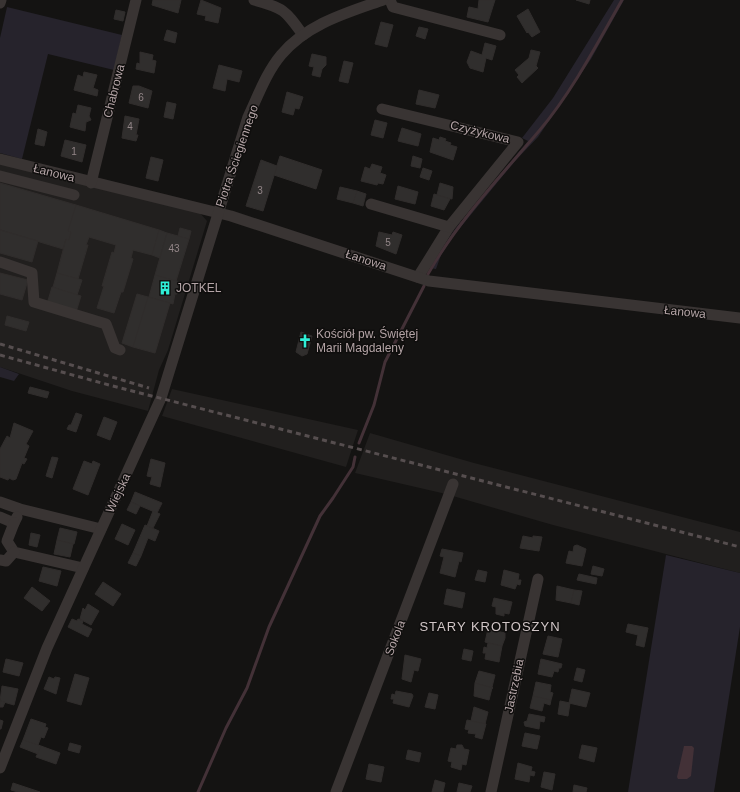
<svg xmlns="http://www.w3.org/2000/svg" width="740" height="792" viewBox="0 0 740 792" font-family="Arial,sans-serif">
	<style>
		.built { fill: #211f1e }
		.green { fill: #26232c }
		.water { fill: #433137 }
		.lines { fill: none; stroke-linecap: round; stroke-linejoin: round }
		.stream { stroke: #433137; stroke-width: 3 }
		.building { fill: #302e2d; stroke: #302d2c }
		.minor { stroke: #393433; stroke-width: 11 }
		.rail { stroke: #564e4f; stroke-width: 3; stroke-dasharray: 5 4; stroke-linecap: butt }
		.labels { text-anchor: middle; stroke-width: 3; stroke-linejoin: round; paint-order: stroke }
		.number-label { font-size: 10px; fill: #938688 }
		.street-label { font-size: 12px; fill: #b4a4a6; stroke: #0f0e0d }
		.poi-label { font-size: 12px; fill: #b4a4a6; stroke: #0f0e0d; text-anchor: start }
		.neighbourhood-label { font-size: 13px; letter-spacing: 1px; fill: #d0c5c6; stroke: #0f0e0d }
	</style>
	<rect width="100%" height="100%" fill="#141312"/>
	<!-- built -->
	<g class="built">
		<path d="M0 164 199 212 207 221 168 350 159 370 148 411 72 391 0 367Z"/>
		<path d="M172 389 358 430 346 467 162 416Z"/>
		<path d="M370 433 474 463 740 532V573L553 525 446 494 355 473Z"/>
	</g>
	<!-- green -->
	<g class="green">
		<path d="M614 0H624L591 59 538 137 515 161 455 234 441 255 436 269 429 268 455 229 528 141 522 138 553 98Z"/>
		<path d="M7 7 122 35 114 70 48 54 22 159 0 153V38Z"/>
		<path d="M0 367 19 374 14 381 0 377Z"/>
		<path d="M666 555 740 573V627L714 792H628Z"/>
	</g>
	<!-- water -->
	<path class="water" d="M684 746H692L694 748 691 776 687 779H678L677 777Z"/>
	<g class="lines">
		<!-- stream -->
		<g class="stream">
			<path d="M428 274C458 221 500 177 539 131 572 92 597 44 622 0"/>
			<path d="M359 443 374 405 385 362 424 286"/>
			<path d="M198 792 226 728 247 688 269 627 320 516 333 498 353 467 355 457"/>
		</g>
	</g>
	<!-- building -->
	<g class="building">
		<path d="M153 0H181L178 13 152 5Z"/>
		<path d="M201 0 221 8 218 23 205 20 206 16 197 14Z"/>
		<path d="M479 0H495L488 22 467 17 469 7 478 9Z"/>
		<path d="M576 0H590L589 4Z"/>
		<path d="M528 9 540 32 532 37 528 32 527 33 517 16Z"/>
		<path d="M116 10 125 12 123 21 114 19Z"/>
		<path d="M381 22 393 25 387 47 375 44Z"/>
		<path d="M419 27 428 29 425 39 416 36Z"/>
		<path d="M167 30 177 33 175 43 164 40Z"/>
		<path d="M485 43 496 46 492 60 486 58 483 72 470 68 467 62 471 51 482 55Z"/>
		<path d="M531 50 540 52 536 66 538 68 522 83 517 77 519 75 515 70 529 58Z"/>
		<path d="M140 52 153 55 152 60 156 61 154 73 136 69 137 63 140 64Z"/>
		<path d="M312 54 326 57V65L322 69 320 77 312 75 314 67 309 66Z"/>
		<path d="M344 61 353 63 348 83 339 81Z"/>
		<path d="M219 65 242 71 239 82 227 79 225 91 213 88Z"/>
		<path d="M84 72 97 75 93 88 98 90 97 96 74 90 78 75 83 77Z"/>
		<path d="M133 86H139L152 91 148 108 129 103Z"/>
		<path d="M419 90 439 95 435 108 416 104Z"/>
		<path d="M287 92 303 97 299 109 295 108 293 115 282 112Z"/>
		<path d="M167 102 176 104 173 119 164 117Z"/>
		<path d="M78 105 91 108 89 116 91 120 86 122 85 131 70 127 73 113 76 114Z"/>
		<path d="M125 116 139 119 136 135H138L136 141 122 138Z"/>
		<path d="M375 120 387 123 383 138 371 135Z"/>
		<path d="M402 128 421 134 418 146 398 141Z"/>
		<path d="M38 129 47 132 44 146 35 144Z"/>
		<path d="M440 137 446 139 445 141 451 143 450 145 457 147 453 160 430 152 433 138 439 140Z"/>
		<path d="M65 140 86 145 82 162 61 156Z"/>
		<path d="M280 156 322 170 316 189 274 175Z"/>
		<path d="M413 156 422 159 420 168 411 166Z"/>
		<path d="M151 157 163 160 158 181 146 178Z"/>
		<path d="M261 160 277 166 263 211 246 206Z"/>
		<path d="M372 164 382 167 380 173 386 175 383 184 378 183 377 185 361 181 365 167 370 169Z"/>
		<path d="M423 168 432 171 429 180 420 177Z"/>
		<path d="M0 183 76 205 68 231 71 232 69 240 66 239 63 249 0 230Z"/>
		<path d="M440 183 453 187 452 199 437 195Z"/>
		<path d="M398 186 418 192 415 204 395 199Z"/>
		<path d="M340 187 357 191 353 203 337 199Z"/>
		<path d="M357 191 366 194 363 206 353 203Z"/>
		<path d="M434 194 450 199 444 210 431 206Z"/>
		<path d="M76 205 159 230 152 255 133 250 131 258 133 259 123 292H121L114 313 97 308 104 286H102L112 252 114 253 116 245 89 237 86 245H88L78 279 57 273 66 239 69 240 71 232 68 231Z"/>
		<path d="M180 228 191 231 189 239 178 236Z"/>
		<path d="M0 230 38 241 32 262 0 253Z"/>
		<path d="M159 230 167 233 160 258 152 255Z"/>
		<path d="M379 232 392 235 393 232 402 235 396 254 376 246Z"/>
		<path d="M167 233 189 239 176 281 155 275Z"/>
		<path d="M0 273 28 280 22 300 0 294Z"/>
		<path d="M57 273 82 280 77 295 53 287Z"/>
		<path d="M155 275 180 282 177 294H175L173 304 149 297Z"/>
		<path d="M52 287 81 296 76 312 47 304Z"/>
		<path d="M137 294 148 297 133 347 122 343Z"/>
		<path d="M148 297 170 303 155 353 133 347Z"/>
		<path d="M7 316 29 322 26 331 5 325Z"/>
		<path d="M301 332 312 336 307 354 302 356 296 352Z"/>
		<path d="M30 387 49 392 47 398 28 393Z"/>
		<path d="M76 413 82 415 76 432 67 429 69 425H71Z"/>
		<path d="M104 417 117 422 110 440 97 435Z"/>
		<path d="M14 423 33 431 26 444 29 446 24 458 27 459 24 464 22 463 16 479 13 480 9 478 8 480 0 477V449L7 436 10 438Z"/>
		<path d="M52 457 58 458 52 478 46 476Z"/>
		<path d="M151 459 165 463 160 487 150 484 152 477 147 476Z"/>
		<path d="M84 461 92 464 93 461 100 464 88 495 73 489Z"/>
		<path d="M135 492 162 503 157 513 131 502Z"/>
		<path d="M131 502 140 506 136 514 127 510Z"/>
		<path d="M153 511 160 514 153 528 147 526Z"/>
		<path d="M122 524 135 530 128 545 115 539Z"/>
		<path d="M145 525 159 531 155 541 148 538 141 556 133 553Z"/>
		<path d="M60 528 77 532 74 544 57 540Z"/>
		<path d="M31 533 40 535 37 547 29 545Z"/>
		<path d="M523 536 533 538V536L542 537 539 551 520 548Z"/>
		<path d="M57 540 73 544 70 557 54 554Z"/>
		<path d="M577 545 586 549 582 566 566 563 569 551 573 552 574 546Z"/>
		<path d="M442 549 463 553 461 562 459 561 455 577 440 573 444 557 440 556Z"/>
		<path d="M133 553 141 556 136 566 128 563Z"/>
		<path d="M593 566 604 569 602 576 591 574Z"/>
		<path d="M43 567 61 571 57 586 39 581Z"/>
		<path d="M478 570 487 572 485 582 475 580Z"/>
		<path d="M504 570 519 574 518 580H521L520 585 517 584 515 589 501 585Z"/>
		<path d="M579 574 597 578 596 584 577 580Z"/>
		<path d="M103 582 121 594 113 606 95 594Z"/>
		<path d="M557 586 574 590 571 603 556 600Z"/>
		<path d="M32 587 50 601 42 611 24 598Z"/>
		<path d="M447 589 465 593 462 608 444 604Z"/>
		<path d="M574 590 582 591 579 605 571 603Z"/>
		<path d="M494 598 512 602 509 614 504 613V616L496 614V607L492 606Z"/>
		<path d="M88 604 99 611 91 625 80 619 83 608 85 610Z"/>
		<path d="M72 619 77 621 78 619 83 621 82 624 92 629 88 637 68 627Z"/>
		<path d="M628 624 648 628 644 647 636 645 638 635 626 632Z"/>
		<path d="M488 629 505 633V638L502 646 485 642Z"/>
		<path d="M548 636 562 639 558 657 543 654Z"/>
		<path d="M488 643 502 646 499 662 485 659 486 653H483L484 647 487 648Z"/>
		<path d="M464 649 473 651 471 661 462 659Z"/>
		<path d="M405 655 421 659 418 671 414 670 411 682 402 679Z"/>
		<path d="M6 659 23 663 19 676 3 672Z"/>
		<path d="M541 659 562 664 561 668H559L558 672 554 671 552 677 538 674Z"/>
		<path d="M577 668 585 670 582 682 574 680Z"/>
		<path d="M479 671 495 675 492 687 493 688 475 683Z"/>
		<path d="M75 674 89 678 81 705 67 701Z"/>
		<path d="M49 677 54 679 55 677 60 678 56 694 44 689Z"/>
		<path d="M536 682 551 685 550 692 553 693 551 700 533 696Z"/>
		<path d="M475 683 493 688H492L489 700 474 696Z"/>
		<path d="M2 686 18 689 14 705 0 701Z"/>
		<path d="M572 689 590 693 586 707 569 703Z"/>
		<path d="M396 691 412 694 413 696 409 707 393 703 394 699H391L392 694 395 695Z"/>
		<path d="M429 693 438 695 435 709 425 707Z"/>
		<path d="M533 696 551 700 550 705 544 703 542 711 530 708Z"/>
		<path d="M0 701 5 702 3 707H0Z"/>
		<path d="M560 701 570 703 568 716 558 714Z"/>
		<path d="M474 707 488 712 485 724 471 721Z"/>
		<path d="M529 714 545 717 544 722 540 721 539 729 525 726 524 722 527 721Z"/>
		<path d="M31 719 46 724 45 727 48 728 44 738 41 737 38 745 23 740Z"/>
		<path d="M0 720 3 721 1 729H0Z"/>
		<path d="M467 720 486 724 482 739 475 737 476 734 468 733 469 730 465 729Z"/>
		<path d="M525 733 540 736 537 749 522 746Z"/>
		<path d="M23 740 41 746 38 754 20 747Z"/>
		<path d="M70 743 81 746 79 753 68 750Z"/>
		<path d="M457 745H462L464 749 469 750 466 765 462 764 461 770 451 767 452 762 448 761 451 748 456 749Z"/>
		<path d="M582 745 597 748 594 762 579 758Z"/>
		<path d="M41 746 60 753 56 764 36 757Z"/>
		<path d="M408 750 421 753 419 762 406 759Z"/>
		<path d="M518 763 532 767 531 771 535 772 534 776 530 775 529 782 515 779Z"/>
		<path d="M369 764 384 767 381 782 366 779Z"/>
		<path d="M544 772 555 774 552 790 541 787Z"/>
		<path d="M435 780 445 783 443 792H432Z"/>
		<path d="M13 783 40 792H18L11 790Z"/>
		<path d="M459 783 472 786 470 792H457Z"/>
		<path d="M574 785 587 788 586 792H573Z"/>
	</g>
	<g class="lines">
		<!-- minor -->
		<g class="minor">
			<path d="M254 0C284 8 285 10 303 35"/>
			<path d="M390 0 393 7 500 35"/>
			<path d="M0 3 1 0"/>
			<path d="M382 109 518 142 449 227 418 277"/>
			<path d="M0 159 231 216 429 281 740 318"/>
			<path d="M0 176 74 195"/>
			<path d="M91 183 136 0"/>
			<path d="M371 204 449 227"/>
			<path d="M0 262 32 273 34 302 106 324 115 348 120 350"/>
			<path d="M0 502 20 509 101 529"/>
			<path d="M0 517 14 523 17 517"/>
			<path d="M14 523 7 541 14 552 83 568"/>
			<path d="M0 560 6 561 14 552"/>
			<path d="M0 768 47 648 161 398 248 117C258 96 266 73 281 55 307 24 346 13 383 0"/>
			<path d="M336 792 453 484"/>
			<path d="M491 792 538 579"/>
		</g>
		<!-- rail -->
		<g class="rail">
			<path d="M0 344 149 388"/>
			<path d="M0 355 109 385 740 547"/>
		</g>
	</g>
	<!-- icons -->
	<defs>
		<g id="building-bare" transform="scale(1.08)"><path d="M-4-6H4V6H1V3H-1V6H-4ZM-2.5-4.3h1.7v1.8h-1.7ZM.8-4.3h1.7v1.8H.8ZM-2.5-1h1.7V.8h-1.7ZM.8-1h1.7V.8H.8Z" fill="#2fefd7" stroke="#0f0e0d" stroke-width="2.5" paint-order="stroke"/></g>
		<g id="church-bare" transform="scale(1.08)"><path d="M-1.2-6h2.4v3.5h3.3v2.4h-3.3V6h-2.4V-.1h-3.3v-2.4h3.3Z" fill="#2fefd7" stroke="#0f0e0d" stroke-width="2.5" paint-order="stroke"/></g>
	</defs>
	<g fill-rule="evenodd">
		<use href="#building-bare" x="165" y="288"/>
		<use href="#church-bare" x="305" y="341"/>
	</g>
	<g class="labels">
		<!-- number labels -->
		<g class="number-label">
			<text x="141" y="101">6</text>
			<text x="130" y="130">4</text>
			<text x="74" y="155">1</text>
			<text x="260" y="194">3</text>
			<text x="388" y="246">5</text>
			<text x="174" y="252">43</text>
		</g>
		<!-- street labels -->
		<g class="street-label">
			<text transform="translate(114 91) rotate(-76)" y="4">Chabrowa</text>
			<text transform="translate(480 132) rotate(14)" y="4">Czyżykowa</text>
			<text transform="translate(237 156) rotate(-71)" y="4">Piotra Ściegiennego</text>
			<text transform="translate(54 173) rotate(14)" y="4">Łanowa</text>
			<text transform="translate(366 260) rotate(18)" y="4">Łanowa</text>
			<text transform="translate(685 312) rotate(6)" y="4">Łanowa</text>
			<text transform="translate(118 493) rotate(-65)" y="4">Wiejska</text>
			<text transform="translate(395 638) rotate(-69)" y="4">Sokola</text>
			<text transform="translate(514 686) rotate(-78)" y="4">Jastrzębia</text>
		</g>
		<!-- poi labels -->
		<g class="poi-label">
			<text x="176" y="292">JOTKEL</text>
			<text x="316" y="338">Kościół pw. Świętej<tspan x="316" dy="14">Marii Magdaleny</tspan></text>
		</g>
		<!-- neighbourhood labels -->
		<g class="neighbourhood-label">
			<text x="490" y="631">STARY KROTOSZYN</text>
		</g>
	</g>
</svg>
